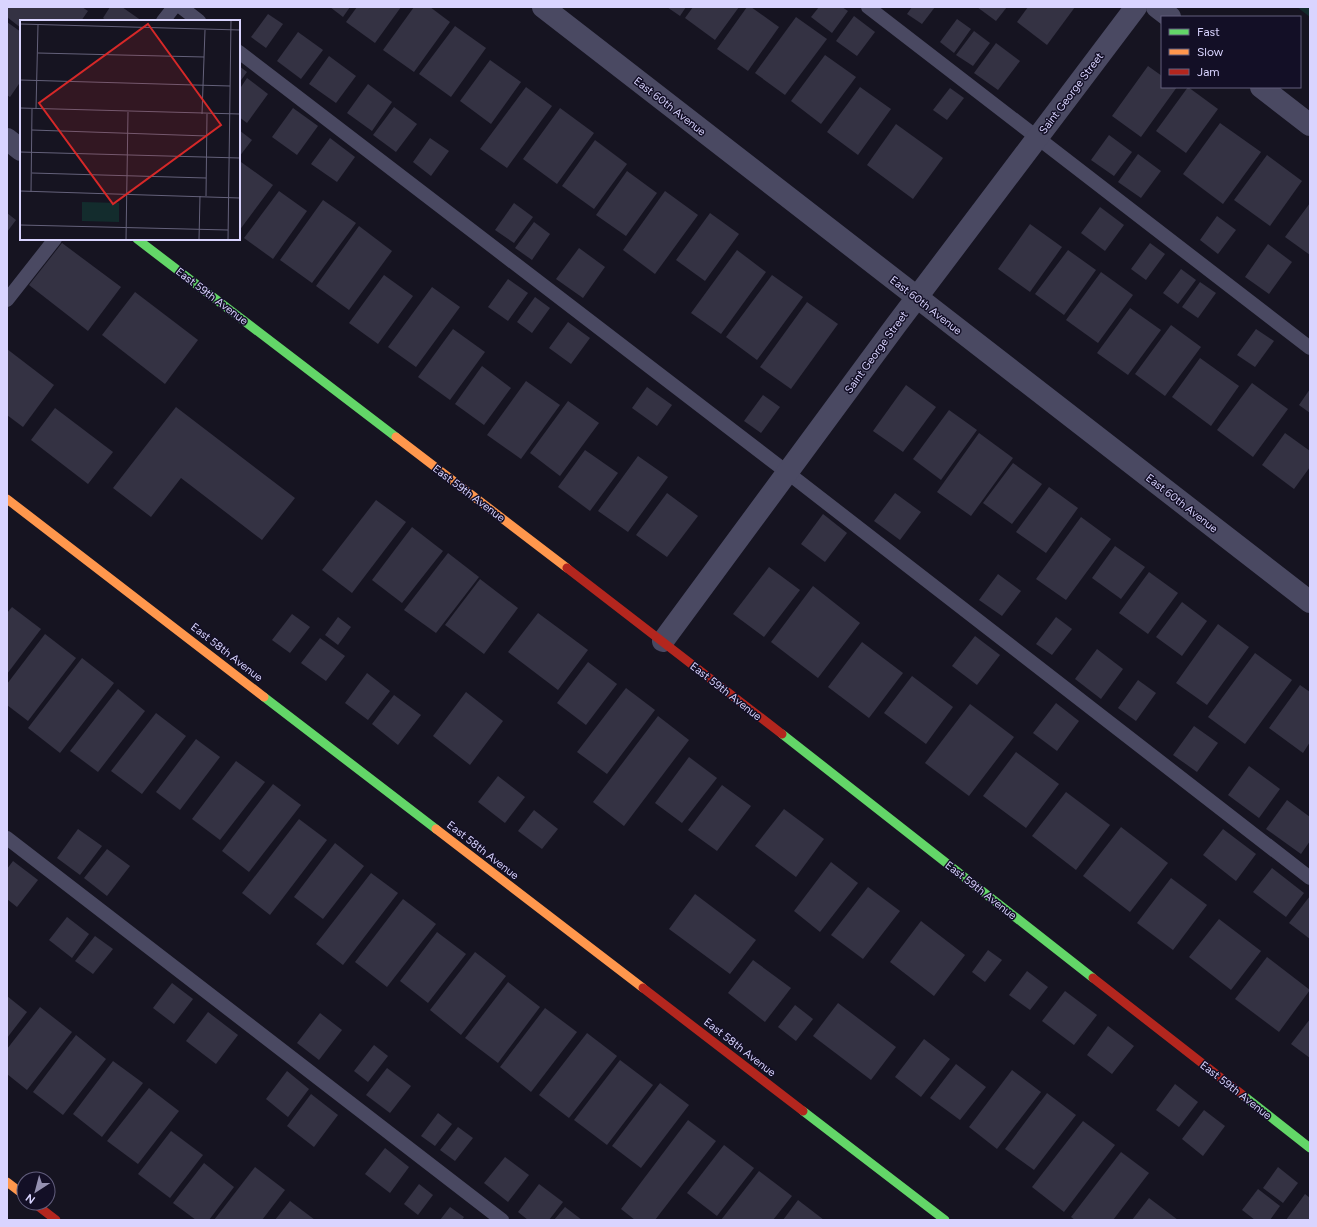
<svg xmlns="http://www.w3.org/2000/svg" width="1317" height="1227" viewBox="0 0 1317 1227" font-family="Figtree,sans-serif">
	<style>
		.green { fill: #132c2d }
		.building { fill: #343243 }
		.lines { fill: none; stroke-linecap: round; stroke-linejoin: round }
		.lane { stroke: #4a4962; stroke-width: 14 }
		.street { stroke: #4a4962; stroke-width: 22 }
		.fast { stroke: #63d668; stroke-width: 9 }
		.slow { stroke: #ff974d; stroke-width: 9 }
		.jam { stroke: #b3261e; stroke-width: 9 }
		.labels { text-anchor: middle; stroke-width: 3; stroke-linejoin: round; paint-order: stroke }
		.street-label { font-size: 11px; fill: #d9d4ff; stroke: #130f26 }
		.inset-road { fill: none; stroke: #64617a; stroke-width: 1 }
		.view { fill: #d62828; fill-opacity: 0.15; stroke: #d62828; stroke-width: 2 }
		.inset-edge { fill: none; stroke: #d9d4ff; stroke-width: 2 }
	</style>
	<rect width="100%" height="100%" fill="#161421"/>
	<!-- green -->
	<path class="green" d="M1297 7H1310V17Z"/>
	<!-- building -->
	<g class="building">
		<path d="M7 7H82L88 11 81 21H21V28L7 17Z"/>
		<path d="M110 7H122L142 21H107L103 18Z"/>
		<path d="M330 7H350L343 17Z"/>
		<path d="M357 7H401L375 43 346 22Z"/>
		<path d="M414 7H430L450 22 414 72 383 50Z"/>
		<path d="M667 7H686L680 16Z"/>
		<path d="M693 7H739L715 40 685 18Z"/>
		<path d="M747 7H751L779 27 748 71 717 49Z"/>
		<path d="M819 7H842L848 11 832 33 811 17Z"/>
		<path d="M912 7H935L922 24 907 14Z"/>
		<path d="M977 7H1007L996 21Z"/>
		<path d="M1028 7H1075L1047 45 1017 22Z"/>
		<path d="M268 14 283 24 266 48 251 37Z"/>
		<path d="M854 16 875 32 857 56 836 41Z"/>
		<path d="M796 17 827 39 785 95 755 73Z"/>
		<path d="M957 19 971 29 954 53 940 42Z"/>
		<path d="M7 22 21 32V81L10 97 7 95Z"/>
		<path d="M455 26 486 48 451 97 419 74Z"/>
		<path d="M974 31 990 43 973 66 956 55Z"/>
		<path d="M298 32 323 50 301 79 277 61Z"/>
		<path d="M996 43 1020 61 998 90 974 73Z"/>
		<path d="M825 55 856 77 821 124 791 101Z"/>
		<path d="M329 56 356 76 336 103 309 84Z"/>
		<path d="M490 60 521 82 491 124 460 101Z"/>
		<path d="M239 66 247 72 239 83Z"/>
		<path d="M1148 66 1162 76V87H1177L1141 137 1112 116Z"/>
		<path d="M247 78 268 94 247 123 239 117V90Z"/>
		<path d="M368 84 392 102 372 131 347 113Z"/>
		<path d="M526 87 552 106 507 168 480 149Z"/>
		<path d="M860 87 891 109 858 155 827 132Z"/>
		<path d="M1188 87 1218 109 1186 153 1156 131Z"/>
		<path d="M950 88 964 98 947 120 933 110Z"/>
		<path d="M394 107 417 124 396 152 373 135Z"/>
		<path d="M293 108 318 126 297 155 272 137Z"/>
		<path d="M560 108 594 133 557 184 523 159Z"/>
		<path d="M1220 123 1261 152 1223 204 1183 174Z"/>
		<path d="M896 124 943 158 913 199 867 165Z"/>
		<path d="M239 130 252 140 239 157Z"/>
		<path d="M1109 135 1132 152 1114 176 1091 160Z"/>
		<path d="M330 138 355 157 337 182 311 164Z"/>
		<path d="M430 138 449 151 431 176 413 162Z"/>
		<path d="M595 140 627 164 594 209 562 186Z"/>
		<path d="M1138 154 1161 171 1141 198 1118 182Z"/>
		<path d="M1267 155 1302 181 1270 226 1234 200Z"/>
		<path d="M241 162 273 185 239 231V165Z"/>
		<path d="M627 171 657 193 626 236 596 215Z"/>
		<path d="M279 191 307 211 273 259 244 238Z"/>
		<path d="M665 191 698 215 655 274 623 250Z"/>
		<path d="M323 200 356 223 312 283 280 260Z"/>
		<path d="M514 203 533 217 514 243 495 230Z"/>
		<path d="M1310 203V255L1285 237Z"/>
		<path d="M1100 207 1124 225 1105 251 1081 233Z"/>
		<path d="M7 213 16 220 7 232Z"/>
		<path d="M710 213 739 234 705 281 676 260Z"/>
		<path d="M1217 216 1236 230 1218 254 1200 240Z"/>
		<path d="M534 222 550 234 532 260 515 248Z"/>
		<path d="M1030 224 1062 247 1030 292 998 269Z"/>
		<path d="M359 226 392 251 349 310 316 286Z"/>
		<path d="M62 243 121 287 88 331 29 285Z"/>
		<path d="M1150 243 1165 254 1146 280 1131 269Z"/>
		<path d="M1268 244 1292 262 1269 294 1245 277Z"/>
		<path d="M579 248 605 267 583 298 556 279Z"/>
		<path d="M737 250 766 272 721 334 691 313Z"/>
		<path d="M1068 250 1096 270 1064 315 1035 294Z"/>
		<path d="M1181 269 1196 280 1178 304 1163 293Z"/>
		<path d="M1101 272 1133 295 1098 343 1066 320Z"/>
		<path d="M384 275 413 296 378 344 349 323Z"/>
		<path d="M772 275 803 297 757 360 726 337Z"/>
		<path d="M508 279 528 293 508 321 488 307Z"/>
		<path d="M1200 282 1216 293 1198 318 1182 307Z"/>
		<path d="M432 287 460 307 416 367 388 347Z"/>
		<path d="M135 292 198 340 165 384 102 335Z"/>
		<path d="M535 297 550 308 532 333 517 322Z"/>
		<path d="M807 302 838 324 791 389 760 367Z"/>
		<path d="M1130 308 1161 330 1128 375 1097 353Z"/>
		<path d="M568 322 590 338 571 364 549 348Z"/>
		<path d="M1171 325 1201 347 1165 396 1135 374Z"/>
		<path d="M453 329 485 352 450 400 418 377Z"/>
		<path d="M1256 329 1274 341 1255 367 1237 355Z"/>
		<path d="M7 349 54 385 23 427 7 415Z"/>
		<path d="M1200 358 1239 386 1211 426 1172 397Z"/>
		<path d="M482 366 511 388 484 425 455 404Z"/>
		<path d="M526 381 560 405 521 459 487 435Z"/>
		<path d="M1252 383 1288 409 1253 457 1217 430Z"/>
		<path d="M906 385 936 407 903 452 873 431Z"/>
		<path d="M647 387 672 405 657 426 632 408Z"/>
		<path d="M1310 389V413L1299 405Z"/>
		<path d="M763 395 780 407 761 433 744 421Z"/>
		<path d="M568 401 599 423 560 476 530 453Z"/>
		<path d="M176 407 295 498 262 540 181 478 151 517 113 488Z"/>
		<path d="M55 408 113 452 88 484 31 440Z"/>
		<path d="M949 410 977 430 941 480 913 459Z"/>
		<path d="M979 433 1013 458 971 516 937 492Z"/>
		<path d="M1285 433 1310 451V467L1294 489 1262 465Z"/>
		<path d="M585 450 618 473 590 511 558 487Z"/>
		<path d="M638 456 668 477 628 532 598 511Z"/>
		<path d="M1013 463 1042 484 1012 524 983 503Z"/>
		<path d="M1049 487 1078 508 1046 553 1016 532Z"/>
		<path d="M667 493 698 516 667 557 636 535Z"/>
		<path d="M895 493 921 512 900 540 874 521Z"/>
		<path d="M376 500 406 522 352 593 322 570Z"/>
		<path d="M823 514 847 533 825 562 801 544Z"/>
		<path d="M1081 517 1111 539 1066 600 1036 579Z"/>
		<path d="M412 527 443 551 402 603 372 580Z"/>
		<path d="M1115 546 1145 567 1121 599 1092 578Z"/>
		<path d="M448 553 479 577 436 633 404 610Z"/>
		<path d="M769 567 800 590 764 637 733 614Z"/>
		<path d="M1149 572 1178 593 1148 634 1119 613Z"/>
		<path d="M998 574 1021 591 1002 616 979 600Z"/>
		<path d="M480 579 518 608 484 654 445 625Z"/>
		<path d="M813 586 860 623 818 678 771 642Z"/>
		<path d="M1182 602 1207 621 1182 656 1156 637Z"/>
		<path d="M12 607 41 629 7 674V613Z"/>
		<path d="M538 613 588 650 558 690 508 652Z"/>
		<path d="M292 614 310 627 290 653 272 640Z"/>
		<path d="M338 617 351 627 338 645 325 635Z"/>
		<path d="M1056 617 1072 629 1052 655 1036 644Z"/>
		<path d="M1218 624 1249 647 1207 705 1176 683Z"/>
		<path d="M45 634 76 658 28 721 7 705V684Z"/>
		<path d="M975 636 1000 655 977 685 952 666Z"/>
		<path d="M320 638 345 656 326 681 301 663Z"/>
		<path d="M862 642 903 673 869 718 828 687Z"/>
		<path d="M1097 649 1123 669 1101 699 1075 679Z"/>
		<path d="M1255 653 1292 680 1245 744 1208 717Z"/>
		<path d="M82 658 114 683 60 753 28 728Z"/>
		<path d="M588 662 617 684 586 725 557 703Z"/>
		<path d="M367 673 390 691 368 720 345 703Z"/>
		<path d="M912 676 953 707 926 744 884 713Z"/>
		<path d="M1138 680 1156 693 1136 721 1118 708Z"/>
		<path d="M1300 685 1310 692V742L1303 753 1269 728Z"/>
		<path d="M626 688 655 710 607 774 577 752Z"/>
		<path d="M118 689 145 711 98 772 70 751Z"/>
		<path d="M466 692 503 721 470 765 433 736Z"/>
		<path d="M394 695 421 715 398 745 372 724Z"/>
		<path d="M1056 703 1079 721 1057 751 1033 733Z"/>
		<path d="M970 704 1014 737 969 796 925 763Z"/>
		<path d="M156 713 186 736 142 794 111 771Z"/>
		<path d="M658 716 689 740 624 826 593 802Z"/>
		<path d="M1194 726 1218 743 1197 772 1173 755Z"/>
		<path d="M196 739 220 757 180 810 156 792Z"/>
		<path d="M1016 752 1059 784 1026 828 983 796Z"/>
		<path d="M689 757 717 778 682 823 655 803Z"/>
		<path d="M236 761 265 782 220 840 192 819Z"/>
		<path d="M1249 766 1280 789 1259 818 1228 795Z"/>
		<path d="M498 776 525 797 505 823 478 802Z"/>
		<path d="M273 784 301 805 249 872 222 851Z"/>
		<path d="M722 785 751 806 717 851 688 830Z"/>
		<path d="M1066 792 1110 825 1076 870 1032 836Z"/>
		<path d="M1287 800 1310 817V841L1301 854 1266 829Z"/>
		<path d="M784 809 824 839 796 877 755 846Z"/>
		<path d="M534 810 558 829 542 849 518 831Z"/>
		<path d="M299 819 327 840 270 915 242 893Z"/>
		<path d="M1121 827 1168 863 1130 912 1083 876Z"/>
		<path d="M78 829 102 846 80 875 57 858Z"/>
		<path d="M1223 829 1256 854 1236 881 1203 855Z"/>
		<path d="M335 843 364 866 323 919 294 897Z"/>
		<path d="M107 849 130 866 107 896 84 878Z"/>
		<path d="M13 861 38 880 17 907 7 899V869Z"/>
		<path d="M831 862 858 883 820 932 794 911Z"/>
		<path d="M1272 868 1304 893 1286 917 1253 892Z"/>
		<path d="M371 873 398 893 343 965 316 944Z"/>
		<path d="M1171 878 1207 905 1173 950 1137 923Z"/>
		<path d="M868 887 900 911 863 959 831 935Z"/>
		<path d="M695 894 756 940 730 974 669 929Z"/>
		<path d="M1310 896V939L1289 923Z"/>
		<path d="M403 899 436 924 387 987 355 962Z"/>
		<path d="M67 917 89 934 72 958 49 940Z"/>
		<path d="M1219 919 1261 951 1231 990 1189 957Z"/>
		<path d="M921 921 965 955 934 996 890 962Z"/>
		<path d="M437 932 466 954 428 1003 400 981Z"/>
		<path d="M95 936 113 949 93 974 75 961Z"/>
		<path d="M988 950 1002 960 985 982 972 972Z"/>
		<path d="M475 952 506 976 461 1035 430 1010Z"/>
		<path d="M1267 957 1310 990 1279 1032 1235 999Z"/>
		<path d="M753 960 791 988 765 1022 728 993Z"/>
		<path d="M1027 971 1048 987 1030 1010 1009 995Z"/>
		<path d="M508 982 540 1007 498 1063 465 1038Z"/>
		<path d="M172 983 193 999 174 1024 153 1008Z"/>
		<path d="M1065 991 1097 1015 1074 1045 1042 1021Z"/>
		<path d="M7 996 27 1012 7 1038Z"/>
		<path d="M838 1003 896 1047 871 1080 813 1036Z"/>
		<path d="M795 1005 813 1019 796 1041 778 1027Z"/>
		<path d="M40 1007 72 1032 27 1090 7 1074V1049Z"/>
		<path d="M545 1008 577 1032 531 1092 500 1067Z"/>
		<path d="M208 1012 238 1035 216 1064 186 1041Z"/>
		<path d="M320 1013 342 1030 319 1060 297 1043Z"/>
		<path d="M1310 1019V1058L1291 1044Z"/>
		<path d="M1108 1026 1134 1046 1112 1074 1087 1055Z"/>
		<path d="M587 1033 617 1056 569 1118 539 1095Z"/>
		<path d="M76 1035 106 1059 63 1115 33 1092Z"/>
		<path d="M924 1039 950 1059 921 1097 895 1077Z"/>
		<path d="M374 1045 388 1056 368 1082 354 1071Z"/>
		<path d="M620 1060 653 1085 607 1145 574 1120Z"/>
		<path d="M113 1061 143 1083 102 1137 73 1114Z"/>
		<path d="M956 1064 986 1087 960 1120 930 1098Z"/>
		<path d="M387 1068 411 1086 390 1113 366 1095Z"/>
		<path d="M1012 1070 1041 1092 997 1149 969 1127Z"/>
		<path d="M287 1071 309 1089 288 1117 266 1099Z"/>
		<path d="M660 1083 689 1105 641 1168 612 1146Z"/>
		<path d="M1175 1084 1198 1102 1179 1127 1156 1110Z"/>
		<path d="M149 1088 179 1111 138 1164 107 1141Z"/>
		<path d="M1047 1093 1076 1115 1034 1170 1005 1149Z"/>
		<path d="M311 1094 338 1115 314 1147 287 1126Z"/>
		<path d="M1204 1110 1225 1126 1203 1156 1182 1139Z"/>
		<path d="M438 1113 452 1124 435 1146 421 1136Z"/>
		<path d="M688 1120 716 1141 655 1220H635L621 1209Z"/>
		<path d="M1083 1121 1115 1145 1064 1212 1032 1187Z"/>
		<path d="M458 1127 473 1138 455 1161 440 1150Z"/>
		<path d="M171 1131 203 1155 170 1198 138 1174Z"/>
		<path d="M724 1145 754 1168 717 1216 687 1193Z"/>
		<path d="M385 1148 409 1167 390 1193 365 1174Z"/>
		<path d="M1121 1152 1149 1173 1113 1220H1075L1071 1217Z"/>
		<path d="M505 1157 529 1175 508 1202 484 1183Z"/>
		<path d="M204 1163 234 1187 209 1220H196L173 1203Z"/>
		<path d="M255 1167 285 1190 262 1220H214Z"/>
		<path d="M1278 1167 1298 1183 1283 1203 1263 1188Z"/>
		<path d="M759 1171 792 1196 773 1220H721Z"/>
		<path d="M419 1184 433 1195 418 1215 404 1204Z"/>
		<path d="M539 1184 563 1202 549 1220H528L518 1212Z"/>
		<path d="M1258 1189 1280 1206 1270 1220H1255L1242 1210Z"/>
		<path d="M1305 1194 1310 1198V1220H1286Z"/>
		<path d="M1149 1198 1178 1220H1132Z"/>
		<path d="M798 1200 824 1220H783Z"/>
		<path d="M290 1201 315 1220H275Z"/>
		<path d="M450 1207 464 1217 462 1220H440Z"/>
		<path d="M565 1207 582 1220H554Z"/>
	</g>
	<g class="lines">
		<!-- lane -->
		<g class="lane">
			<path d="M181 7 199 21"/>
			<path d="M868 7 1310 348"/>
			<path d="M163 21 174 7"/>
			<path d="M239 52 788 473 1310 878"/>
			<path d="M7 300 55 239"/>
			<path d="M7 838 502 1220"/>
		</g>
		<!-- street -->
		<g class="street">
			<path d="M543 7 1310 602"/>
			<path d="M1157 7 1170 17"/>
			<path d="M1261 87 1310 125"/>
			<path d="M7 139 21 150"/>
			<path d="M663 641 896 325 1136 7"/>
		</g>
		<!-- fast -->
		<g class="fast">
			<path d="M137 239 396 437"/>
			<path d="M264 697 436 829"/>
			<path d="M782 734 1093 978"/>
			<path d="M1244 1096 1310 1148"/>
			<path d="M803 1111 945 1220"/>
		</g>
		<!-- slow -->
		<g class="slow">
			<path d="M396 437 567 568"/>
			<path d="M7 499 264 697"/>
			<path d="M436 829 643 988"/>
			<path d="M7 1182 24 1195"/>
		</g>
		<!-- jam -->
		<g class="jam">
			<path d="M567 568 782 734"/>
			<path d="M1093 978 1244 1096"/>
			<path d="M643 988 803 1111"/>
			<path d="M34 1203 56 1220"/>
		</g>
	</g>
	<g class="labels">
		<!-- street labels -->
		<g class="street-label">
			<text transform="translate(1071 93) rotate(-53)" y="4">Saint George Street</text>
			<text transform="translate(670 106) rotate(38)" y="4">East 60th Avenue</text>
			<text transform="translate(212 296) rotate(37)" y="4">East 59th Avenue</text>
			<text transform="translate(926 305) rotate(38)" y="4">East 60th Avenue</text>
			<text transform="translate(876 352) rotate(-54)" y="4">Saint George Street</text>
			<text transform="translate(469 493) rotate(37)" y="4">East 59th Avenue</text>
			<text transform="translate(1182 503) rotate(38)" y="4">East 60th Avenue</text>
			<text transform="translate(227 652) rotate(38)" y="4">East 58th Avenue</text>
			<text transform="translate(726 691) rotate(38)" y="4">East 59th Avenue</text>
			<text transform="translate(483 850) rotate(38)" y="4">East 58th Avenue</text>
			<text transform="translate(981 890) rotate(38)" y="4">East 59th Avenue</text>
			<text transform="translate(740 1047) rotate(38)" y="4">East 58th Avenue</text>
			<text transform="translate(1236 1090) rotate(38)" y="4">East 59th Avenue</text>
		</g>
	</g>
	<!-- overview -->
	<g transform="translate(20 20)">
		<rect width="220" height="220" fill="#161421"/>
		<path d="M62 182 99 183V202L62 201Z" fill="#132c2d"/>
		<path class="inset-road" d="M0 4 220 10M18 33 184 37M0 60 210 66M0 88 220 94M16 89 18 5M182 94 185 10M12 110 187 116M0 132 220 138M12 153 186 158M0 171 220 178M11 172 12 89M186 176 187 94M0 205 208 210M106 220 108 92M179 220 180 176M208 220 211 0"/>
		<path class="view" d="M128 4 201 105 93 184 19 83Z"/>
		<rect width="220" height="220" class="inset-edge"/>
	</g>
	<!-- border -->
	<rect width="1317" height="1227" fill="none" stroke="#d9d4ff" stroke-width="16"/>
	<!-- legend -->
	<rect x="1161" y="16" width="140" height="72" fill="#130f26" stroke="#625e7d"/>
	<rect x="1169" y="29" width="20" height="6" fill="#63d668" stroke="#625e7d"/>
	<text x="1197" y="36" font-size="12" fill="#d9d4ff">Fast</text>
	<rect x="1169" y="49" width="20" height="6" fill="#ff974d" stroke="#625e7d"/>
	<text x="1197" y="56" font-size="12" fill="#d9d4ff">Slow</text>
	<rect x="1169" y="69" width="20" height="6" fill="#b3261e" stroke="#625e7d"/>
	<text x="1197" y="76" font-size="12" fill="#d9d4ff">Jam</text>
	<!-- north arrow -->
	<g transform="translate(36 1191) rotate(216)"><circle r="19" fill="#130f26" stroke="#625e7d"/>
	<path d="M0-3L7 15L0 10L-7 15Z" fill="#9591b1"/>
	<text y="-6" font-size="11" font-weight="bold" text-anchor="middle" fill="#d9d4ff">N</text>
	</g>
</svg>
